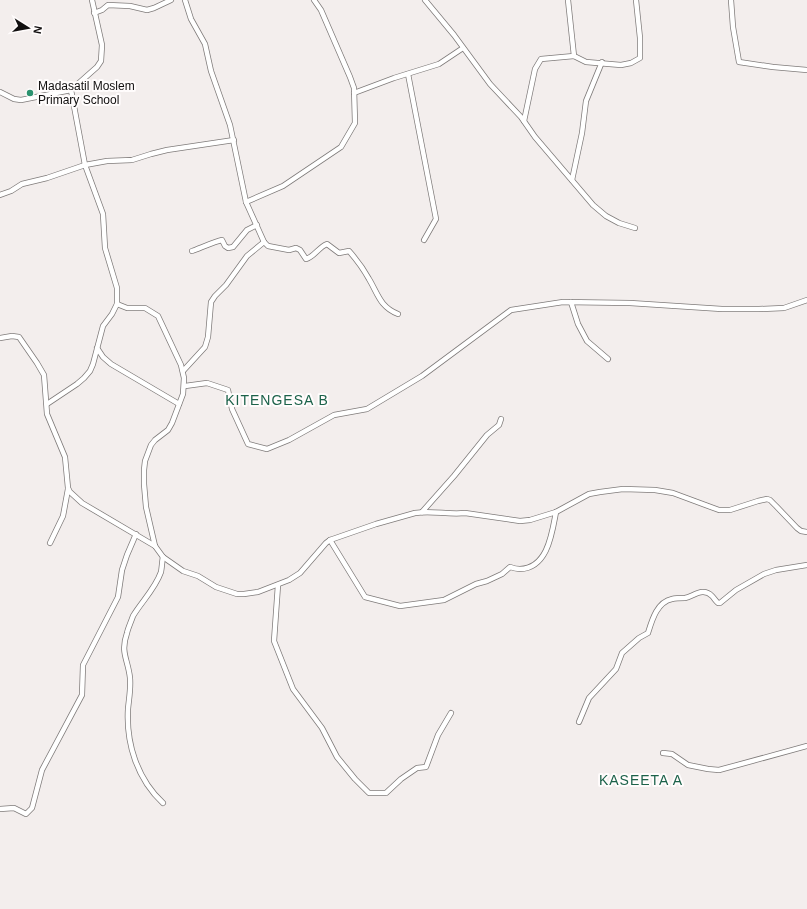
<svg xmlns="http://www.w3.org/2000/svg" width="807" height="909" viewBox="0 0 807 909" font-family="Arial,sans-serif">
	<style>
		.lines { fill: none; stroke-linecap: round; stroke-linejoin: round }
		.minor-casing { stroke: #7f7b7a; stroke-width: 6 }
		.minor { stroke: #fff; stroke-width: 4.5 }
		.poi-dot { fill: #2b926f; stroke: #fffcfc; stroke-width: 1.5 }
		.labels { text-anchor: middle; stroke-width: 4; stroke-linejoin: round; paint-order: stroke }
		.poi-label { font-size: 12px; fill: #110f0f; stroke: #fffcfc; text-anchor: start }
		.quarter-label { font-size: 14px; letter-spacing: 1px; fill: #1c624a; stroke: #fffcfc }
	</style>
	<rect width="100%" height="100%" fill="#f3eeed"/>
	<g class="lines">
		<!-- minor casing -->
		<g class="minor-casing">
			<g id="minor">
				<path d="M185 0 191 19 205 44 211 71 230 125 246 202 264 242 268 246 289 250 296 248 300 250 306 259C314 257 319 247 327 244L339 253 349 251C357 260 364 270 369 279 378 294 380 307 398 314"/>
				<path d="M425 0 454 35 490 84 521 117 535 137 593 205 606 216 619 223 635 228"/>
				<path d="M568 0 574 56 586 62 621 65 631 63 640 58V38L636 0"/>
				<path d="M731 0 733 27 739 62 773 67 807 70"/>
				<path d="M94 13 102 10 108 5 130 6 147 10 154 8 171 0"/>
				<path d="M408 74 436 219 424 240"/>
				<path d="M0 92 14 99 21 100 71 90 97 67 101 61 102 45 92 0"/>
				<path d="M354 93 394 78 439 64 463 48"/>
				<path d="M524 121 535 69 541 59 574 56"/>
				<path d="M572 180 582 133 586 101 602 62"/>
				<path d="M0 195 11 191 22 184 47 178 85 165 107 161 132 160 151 154 167 150 234 140"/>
				<path d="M246 202 283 186 341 147 355 123 354 88 350 77 321 10 314 0"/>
				<path d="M192 251C198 249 216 241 222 240L225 246 228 248 233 247 247 230 257 225"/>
				<path d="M571 302 578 324 587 341 608 359"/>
				<path d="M117 304 127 308H145L158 316 181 365 184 378 183 394 172 423 168 430 155 440 151 445 145 461 144 470V484L146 507 155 546 163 557 183 571 198 576 216 587 237 594H244L258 592 289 580 300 573 326 543 330 540 376 524 415 513C432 510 448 515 465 513L520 521 530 520 556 512 589 494 600 492 623 489 655 490 673 493 719 510H730L758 501 767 499 770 500 776 506 797 528 801 531 807 532"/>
				<path d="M0 338 12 336 19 337 37 363 44 375 47 414 65 457 68 488 70 492 82 503 155 546"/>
				<path d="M97 348 103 357 111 364 179 404"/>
				<path d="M183 371 205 347 208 337 211 302 215 296 226 285 247 256 264 242"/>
				<path d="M185 386 207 383 228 390 232 409 248 444 267 449 289 440 334 415 367 409 422 376 511 310 563 302 630 303 722 309H759L784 308 807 300"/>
				<path d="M47 404 77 384 84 378 90 371 93 364 103 326 112 314 117 304V288L105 248 103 214 85 165 71 90"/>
				<path d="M422 512 454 476 487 435 499 425 501 419"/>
				<path d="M330 540 365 597 400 606 444 600 476 584 487 581 502 574 510 567C513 568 517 569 520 569 548 568 552 533 556 512"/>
				<path d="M50 543 63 516 68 489"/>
				<path d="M163 557C162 561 162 567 161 572 155 589 142 601 133 616 131 622 128 628 127 633 120 653 128 659 130 678 131 688 129 698 128 709 126 743 137 779 163 803"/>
				<path d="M278 585 274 641 293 689 322 728 337 757 355 779 369 793H386L401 779 417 768 426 767 438 735 451 713"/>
				<path d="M579 722 589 698 616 669 622 653 639 638 648 633C652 620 657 602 672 599 676 598 681 598 685 598 694 596 703 587 712 596 714 598 715 600 718 603H720L736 590 764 574 776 570 807 565"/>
				<path d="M663 753 672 754 688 765 708 769 719 770 807 746"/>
				<path d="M0 809 14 808 26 814 32 808 42 770 82 695 83 665 118 597 122 570 127 555 136 534"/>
			</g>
		</g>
		<!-- minor -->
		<use href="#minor" class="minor"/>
	</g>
	<!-- markers -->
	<circle class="poi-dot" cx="30" cy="93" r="4"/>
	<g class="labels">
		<!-- poi labels -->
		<g class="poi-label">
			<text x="38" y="90">Madasatil Moslem<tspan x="38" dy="14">Primary School</tspan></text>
		</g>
		<!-- quarter labels -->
		<g class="quarter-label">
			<text x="277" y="405">KITENGESA B</text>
			<text x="641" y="785">KASEETA A</text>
		</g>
	</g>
	<!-- north arrow -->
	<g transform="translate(28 28) rotate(101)" stroke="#fffcfc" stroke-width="3" paint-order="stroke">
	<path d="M0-3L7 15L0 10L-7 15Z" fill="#110f0f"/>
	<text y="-6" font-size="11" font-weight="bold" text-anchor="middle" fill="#110f0f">N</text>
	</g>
</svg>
